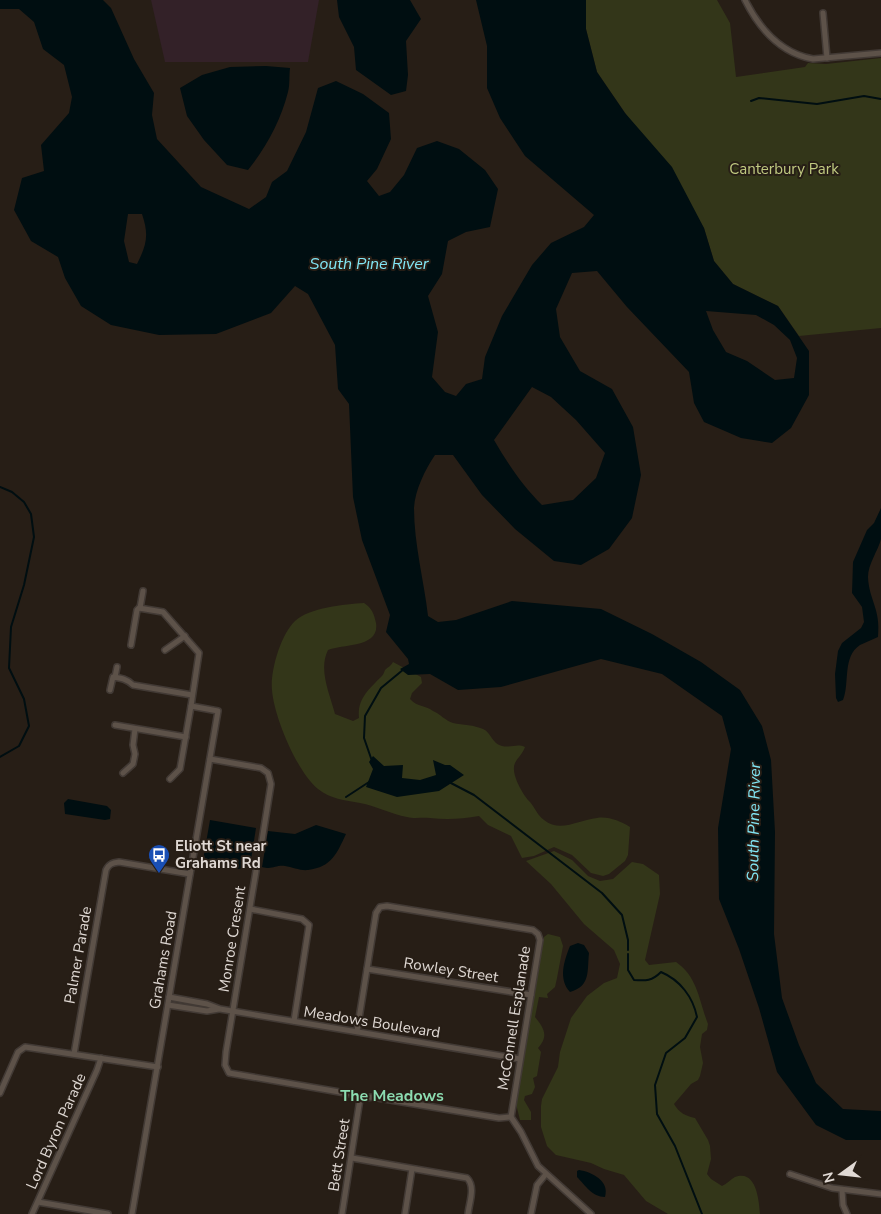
<svg xmlns="http://www.w3.org/2000/svg" width="881" height="1214" viewBox="0 0 881 1214" font-family="'Nunito Sans',sans-serif">
	<style>
		.industrial { fill: #332128 }
		.green { fill: #333619 }
		.water { fill: #000e11; fill-rule: evenodd }
		.lines { fill: none; stroke-linecap: round; stroke-linejoin: round }
		.stream { stroke: #000e11; stroke-width: 2 }
		.street-casing { stroke: #423a35; stroke-width: 8 }
		.street { stroke: #5d5249; stroke-width: 5 }
		.labels { text-anchor: middle; stroke-width: 4; stroke-linejoin: round; paint-order: stroke }
		.park-label { font-size: 15px; fill: #c0c980; stroke: #271e16 }
		.poi-label { font-size: 15px; font-weight: bold; fill: #e0d9d4; stroke: #271e16; text-anchor: start }
		.street-label { font-size: 15px; fill: #e0d9d4; stroke: #271e16 }
		.water-label { font-size: 16px; font-style: italic; fill: #82e6f5; stroke: #271e16 }
		.neighbourhood-label { font-size: 16px; font-weight: bold; fill: #8cdcb1; stroke: #271e16 }
	</style>
	<rect width="100%" height="100%" fill="#271e16"/>
	<!-- industrial -->
	<path class="industrial" d="M151 0H319L308 62H165Z"/>
	<!-- green -->
	<g class="green">
		<path d="M586 0H717L730 23 736 77 805 67 808 63 826 64 881 58V328L799 336 778 306 733 284 714 261 704 228 597 72 586 29Z"/>
		<path d="M364 603C372 608 374 614 376 623 380 648 343 644 328 650 318 670 330 694 335 714L353 721 359 718C357 699 369 689 381 677 383 675 384 673 385 670 388 667 391 666 393 662L421 677 422 683 412 693 410 699C417 707 425 705 433 711 440 714 446 721 453 723 463 725 474 725 483 729 491 732 492 744 502 746 511 748 517 743 525 747 522 755 518 757 515 763 510 773 523 795 530 802 535 808 538 816 544 820 560 833 579 820 597 818 608 816 620 821 630 827L628 855 625 861 609 874 603 876 591 873 572 855 554 847 534 856 522 858 511 836 488 825 479 816C462 819 447 820 430 818 422 817 415 819 407 817 391 814 376 806 360 803 345 800 330 799 318 789 297 772 274 717 272 690 270 671 281 634 295 621 309 608 345 604 364 603Z"/>
		<path d="M554 851 572 860 588 876 600 881 613 879 632 862 643 864 659 875 660 894 645 960 649 965 676 962C698 977 699 1001 708 1024L707 1030 702 1034 700 1047 703 1063 700 1076 698 1080 691 1084 674 1104C679 1113 686 1116 695 1118L708 1140 710 1146 711 1159 707 1174 711 1179 722 1186C727 1184 731 1179 735 1177 757 1169 759 1202 760 1214H668L646 1201 624 1175 604 1169 591 1163 556 1155 547 1146 541 1127V1106L542 1099 558 1067 560 1052 571 1018 587 996 604 983 617 978 620 964 614 950 584 924 551 884 526 861Z"/>
		<path d="M548 934 560 937 563 946 557 978 555 987 547 994 548 998 539 997 535 1017C544 1028 549 1036 538 1048L541 1052 537 1076 533 1078 535 1087 532 1094 525 1096 524 1100 531 1112V1120H520L516 1104 544 937Z"/>
	</g>
	<!-- water -->
	<g class="water">
		<path d="M0 0H103L111 8 134 59 154 93 152 115 157 139 201 187 249 209 266 197 272 182 287 171 306 132 318 88 336 81 363 94 389 113 391 139 377 169 367 181 379 196 390 192 404 175 417 148 437 141 459 149 485 170 498 189 490 227 466 232 448 241 442 274 428 296 438 332 432 377 445 392 456 396 466 384 482 379 485 357 502 316 532 265 551 243 584 227 594 215 525 156 500 118 487 88V46L476 0H586V29L597 72 625 113 672 167 704 228 714 261 733 284 778 306 809 351V395L791 428 772 443 741 438 704 422 694 403 689 372 627 307 597 271 572 273 556 309 560 337 580 371 612 389 633 427 641 475 632 518 609 549 581 565 554 561 515 529 482 495 453 455H435C425 470 415 490 414 508 414 544 424 581 428 616L438 622 456 620 512 601 601 609 652 634 701 662 740 690 762 726 771 760 775 832 774 934 782 998 799 1045 816 1083 843 1109 881 1111V1140H846L816 1125 777 1072 759 1008 739 949 719 899 718 828 731 749 722 716 662 674 601 659 501 687 458 690 430 674 408 675 400 669 409 664 408 659 386 632 390 615 362 540 353 497 349 404 338 389 335 345 308 294 295 286 271 313 216 334 159 335 111 325 81 306 65 278 58 257 31 241 14 210 22 178 44 171 41 145 69 113 72 97 64 65 43 49 34 22 19 9H0ZM128 214H142C149 235 147 244 137 264L129 262 124 241ZM706 311 756 315 774 325 790 340 797 358 794 378 775 380 747 361 726 352 713 330ZM532 387 551 397 576 420 605 453 596 478 573 500 542 505C522 485 508 464 494 440Z"/>
		<path d="M337 0H410L421 19 406 41 408 75 406 91 391 95 356 70 354 47 339 17Z"/>
		<path d="M266 66 290 68C289 76 290 85 288 92 281 120 266 148 248 170L227 165 204 140 187 116 180 88 202 75 230 67Z"/>
		<path d="M881 508C881 517 881 530 881 539 878 551 868 564 868 577 869 600 881 609 878 637 872 640 866 642 860 645 842 657 850 683 843 700L838 702 836 698 835 674 838 651 842 643 861 628 864 622 862 607 852 593 853 562 867 530 874 523Z"/>
		<path d="M373 756 384 766 403 765 402 778 420 780 436 775 433 760 445 765H450L464 775 439 791 397 797 366 787 373 769 369 762Z"/>
		<path d="M68 799 107 806 111 810 110 819 105 820 65 814 64 803Z"/>
		<path d="M210 820 256 828 250 866 238 869 222 864 202 866Z"/>
		<path d="M316 825 346 834C337 853 332 867 308 870 301 871 292 867 285 866 275 865 273 870 262 867L268 831 295 834Z"/>
		<path d="M578 943 584 945 589 953C587 971 591 986 570 992 558 979 564 961 570 946Z"/>
		<path d="M579 1170C592 1172 610 1181 605 1197 592 1197 585 1185 577 1177V1171Z"/>
	</g>
	<g class="lines">
		<!-- stream -->
		<g class="stream">
			<path d="M751 101 759 98 817 104 864 96 881 99"/>
			<path d="M0 487 12 492 24 502 31 514 34 537 24 585 11 627 9 668 24 699 29 726 19 746 0 757"/>
			<path d="M372 761 364 738 365 716 381 688 404 669"/>
			<path d="M449 782 474 795 602 893 622 915 628 940V950"/>
			<path d="M346 797 369 782"/>
			<path d="M628 954V970L634 980C646 981 652 981 661 972 680 980 693 997 697 1017L685 1038 666 1053 655 1085 657 1114 675 1146 702 1214"/>
		</g>
		<!-- street casing -->
		<g class="street-casing">
			<g id="street">
				<path d="M745 0C759 28 780 53 813 59L881 53"/>
				<path d="M823 13 827 58"/>
				<path d="M140 608 143 591"/>
				<path d="M131 645 137 610 139 608 163 612 199 653 191 706 218 711 132 1214"/>
				<path d="M165 650 185 636"/>
				<path d="M115 677 117 667"/>
				<path d="M110 690 113 677C121 678 127 679 133 685L192 695"/>
				<path d="M115 725 186 737"/>
				<path d="M210 759 261 768 268 773 271 784 261 847"/>
				<path d="M123 773 133 764 135 754 133 745 135 729"/>
				<path d="M170 779 180 769 191 706"/>
				<path d="M256 871 226 1052 225 1065 229 1073 351 1094 360 1099 372 1097 499 1118 511 1117"/>
				<path d="M250 909 302 919 309 925 294 1021"/>
				<path d="M367 969 531 995"/>
				<path d="M169 997 207 1004 220 1009 520 1059"/>
				<path d="M168 1005 207 1011 219 1009"/>
				<path d="M357 1031 376 913 380 907 387 906 533 930 538 934 540 940 511 1117 521 1132 538 1166 591 1214"/>
				<path d="M74 1054 106 870C109 864 112 863 119 862L190 874"/>
				<path d="M0 1093 18 1052 25 1047 158 1067"/>
				<path d="M352 1158 467 1178C476 1187 469 1203 468 1214"/>
				<path d="M790 1174 832 1188 881 1194"/>
				<path d="M842 1190 843 1205 847 1214"/>
				<path d="M38 1202 108 1214"/>
				<path d="M32 1214 97 1070 101 1058"/>
				<path d="M342 1214 360 1099"/>
				<path d="M405 1214 412 1169"/>
				<path d="M531 1214 537 1185 546 1174"/>
			</g>
		</g>
		<!-- street -->
		<use href="#street" class="street"/>
	</g>
	<!-- icons -->
	<defs>
		<g id="bus-pin" transform="scale(1.125)"><path d="M0 17L-7.5 6A9.5 9.5 0 1 1 7.5 6Z" fill="#1a4fb4" stroke="#271e16"/><path d="M-5-6H5V4H4V6H2V4H-2V6H-4V4H-5ZM-3.5-4V0h7V-4ZM-3.5 1.2v1.5H-2V1.2ZM2 1.2v1.5H3.5V1.2Z" fill="#fff"/></g>
	</defs>
	<g fill-rule="evenodd">
		<use href="#bus-pin" x="159" y="855"/>
	</g>
	<g class="labels">
		<!-- park labels -->
		<g class="park-label">
			<text x="784" y="174">Canterbury Park</text>
		</g>
		<!-- poi labels -->
		<g class="poi-label">
			<text x="175" y="851">Eliott St near<tspan x="175" dy="17">Grahams Rd</tspan></text>
		</g>
		<!-- street labels -->
		<g class="street-label">
			<text transform="translate(232 939) rotate(-81)" y="5">Monroe Cresent</text>
			<text transform="translate(78 955) rotate(-80)" y="5">Palmer Parade</text>
			<text transform="translate(163 960) rotate(-80)" y="5">Grahams Road</text>
			<text transform="translate(451 970) rotate(9)" y="5">Rowley Street</text>
			<text transform="translate(514 1018) rotate(-81)" y="5">McConnell Esplanade</text>
			<text transform="translate(372 1022) rotate(9)" y="5">Meadows Boulevard</text>
			<text transform="translate(56 1131) rotate(-66)" y="5">Lord Byron Parade</text>
			<text transform="translate(339 1155) rotate(-81)" y="5">Bett Street</text>
		</g>
		<!-- water labels -->
		<g class="water-label">
			<text x="369" y="269">South Pine River</text>
			<text transform="translate(753 822) rotate(-89)" y="6">South Pine River</text>
		</g>
		<!-- neighbourhood labels -->
		<g class="neighbourhood-label">
			<text x="392" y="1101">The Meadows</text>
		</g>
	</g>
	<!-- north arrow -->
	<g transform="translate(841 1174) rotate(255)" stroke="#271e16" stroke-width="4" paint-order="stroke">
	<path d="M0-4L9 19L0 12L-9 19Z" fill="#e0d9d4"/>
	<text y="-8" font-size="14" font-weight="bold" text-anchor="middle" fill="#e0d9d4">N</text>
	</g>
</svg>
